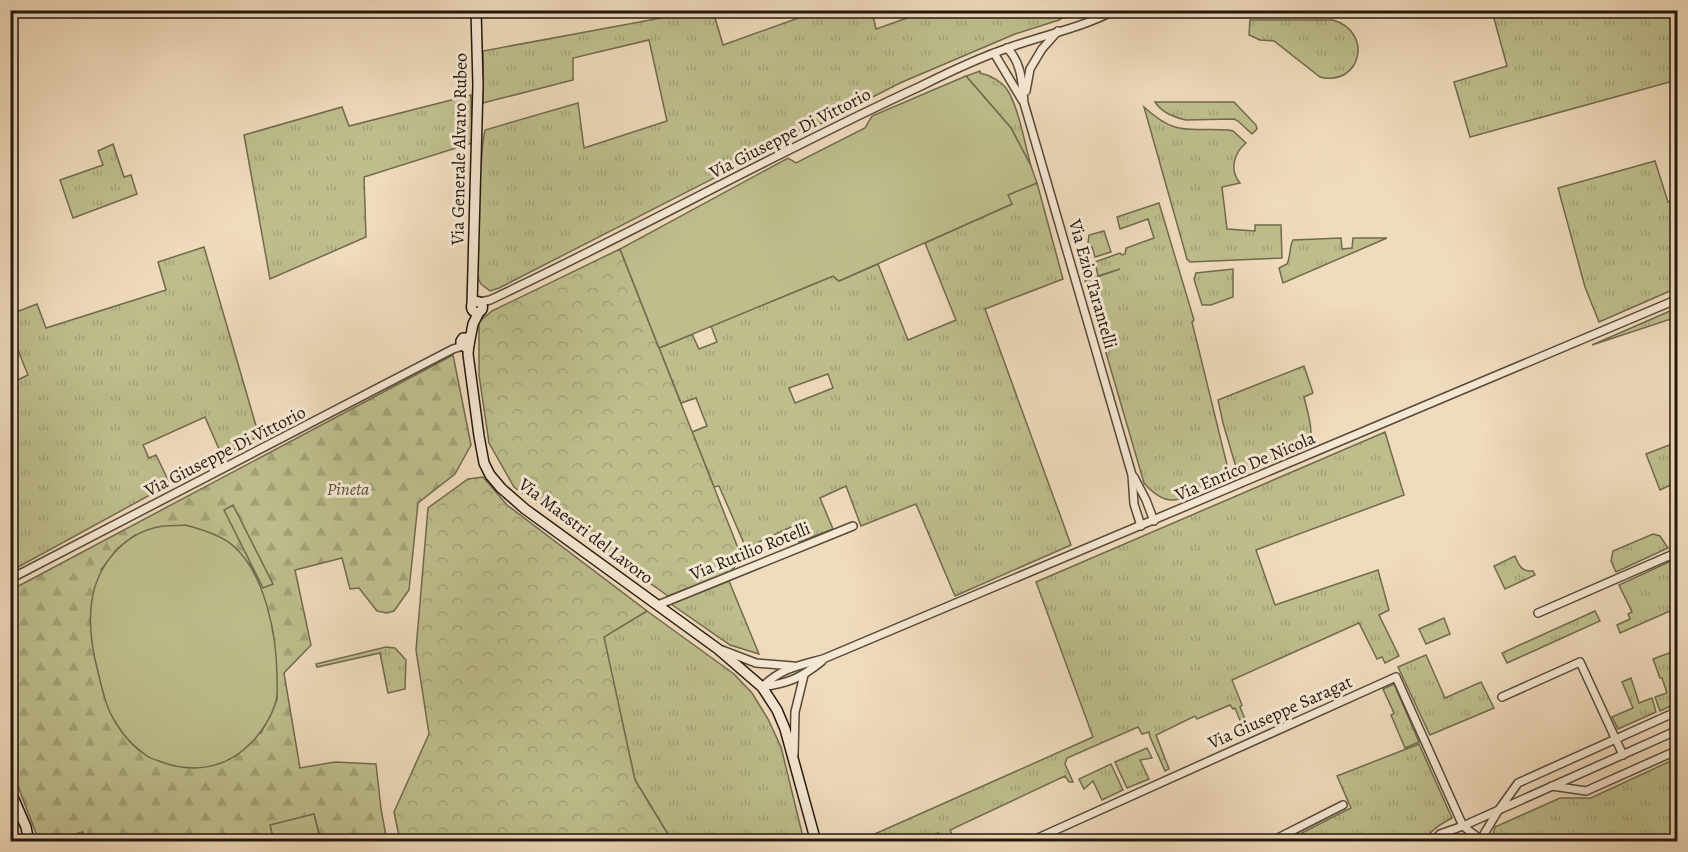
<svg xmlns="http://www.w3.org/2000/svg" width="1688" height="852" viewBox="0 0 1688 852" font-family="Alegreya,serif">
	<style>
		.grass { fill: url(#grass-tufts); stroke: #706a4e; stroke-width: 1.5; fill-rule: evenodd }
		.forest { fill: url(#forest-firs); stroke: #706a4e; stroke-width: 1.5; fill-rule: evenodd }
		.park { fill: url(#park-crowns); stroke: #706a4e; stroke-width: 1.5 }
		.pitch { fill: #bebe8d; stroke: #706a4e; stroke-width: 1.5 }
		.lines { fill: none; stroke-linecap: round; stroke-linejoin: round }
		.street-casing { stroke: #56483a; stroke-width: 10 }
		.secondary-casing { stroke: #22170e; stroke-width: 12 }
		.street { stroke: #f5e8d3; stroke-width: 7 }
		.secondary { stroke: #f5e8d3; stroke-width: 9 }
		.labels { text-anchor: middle; stroke-width: 6; stroke-linejoin: round; paint-order: stroke }
		.street-label { font-size: 18px; fill: #22170e; stroke: #f5e8d3 }
		.park-label { font-size: 18px; font-style: italic; fill: #59513a; stroke: #f5e8d3 }
	</style>
	<defs>
		<pattern id="grass-tufts" width="24" height="20" patternUnits="userSpaceOnUse" patternTransform="scale(1.5)"><rect width="24" height="20" fill="#bebe8d"/><path d="M3 7l-1-3M5 7V3M7 7l1-3M15 17l-1-3M17 17v-4M19 17l1-3" fill="none" stroke="#a3a378"/></pattern>
		<pattern id="forest-firs" width="22" height="20" patternUnits="userSpaceOnUse" patternTransform="scale(1.5)"><rect width="22" height="20" fill="#bebe8d"/><path d="M5 1l3.5 6h-7zM16 11l3.5 6h-7z" fill="#a3a378"/></pattern>
		<pattern id="park-crowns" width="20" height="18" patternUnits="userSpaceOnUse" patternTransform="scale(1.5)"><rect width="20" height="18" fill="#bebe8d"/><path d="M2 6a3 3 0 1 1 6 0M12 15a3 3 0 1 1 6 0" fill="none" stroke="#a3a378"/></pattern>
	</defs>
	<rect width="100%" height="100%" fill="#f0dbbc"/>
	<filter id="stains"><feTurbulence type="fractalNoise" baseFrequency=".00333" numOctaves="4"/><feColorMatrix values="0 0 0 0 .2 0 0 0 0 .09 0 0 0 0 .02 0 0 0 .5 -.17"/></filter>
	<radialGradient id="worn" r=".72"><stop offset=".6" stop-color="#630" stop-opacity="0"/><stop offset="1" stop-color="#630" stop-opacity=".3"/></radialGradient>
	<!-- grass -->
	<g class="grass">
		<path d="M683 11H713L723 45 818 11H872L876 29 927 11H1073L1059 20 1015 34 900 83 499 288 490 291 481 284 475 273 480 177 483 141 485 130 578 103 584 148 667 121 649 40 573 58V80L483 103V51L683 14Z"/>
		<path d="M1492 11H1677V80L1470 137 1454 82 1507 66Z"/>
		<path d="M1250 20H1333C1374 32 1361 87 1320 77L1274 41 1260 40 1249 35Z"/>
		<path d="M980 71V73C990 75 1003 82 1008 91 1019 109 1025 145 1031 166L1011 128 966 76Z"/>
		<path d="M471 95 472 143 364 177 366 237 270 279 244 135 342 107 349 126Z"/>
		<path d="M1155 102H1234L1256 125 1257 129 1252 134 1238 121 1234 119 1186 120C1174 117 1162 113 1155 102Z"/>
		<path d="M1144 107C1178 138 1188 127 1229 130L1233 131 1246 143C1234 153 1229 170 1240 183L1222 187 1227 229 1255 231V225H1281L1282 258 1190 262 1187 259Z"/>
		<path d="M113 144 124 177 131 175 137 194 73 218 60 180 103 165 98 151Z"/>
		<path d="M1655 161 1668 202 1677 199V288L1599 322 1585 287 1558 188Z"/>
		<path d="M1037 183 1063 279 985 309 1071 545 955 596 916 504 861 526 846 486 820 498 833 529 799 542 793 526 746 548 719 486 714 487 692 432 707 426 696 398 681 403 659 348 692 334 699 349 717 342 711 326 833 276 839 281 878 264 908 340 956 320 925 243 1012 204 1007 195ZM828 374 833 388 795 403 789 388Z"/>
		<path d="M1159 203 1194 320 1192 322 1230 477C1217 483 1185 501 1172 500 1161 500 1151 491 1144 483L1085 281 1120 269 1098 276 1095 262 1120 253 1122 255 1125 254 1126 248 1154 238 1148 219 1120 229 1117 217Z"/>
		<path d="M1104 231 1111 252 1095 257 1092 247 1090 248 1088 243 1089 235Z"/>
		<path d="M1341 238 1342 249 1352 248 1353 238H1387L1283 283 1279 268 1287 264C1291 256 1289 247 1293 240Z"/>
		<path d="M204 247 259 436 222 456 205 417 143 445 149 458 156 455 170 484 11 571V383L28 375 11 333V314L37 304 46 328 166 290 158 262Z"/>
		<path d="M1233 269V297L1211 305H1202L1194 279 1196 273Z"/>
		<path d="M1677 308V317L1592 345Z"/>
		<path d="M1304 366 1313 393 1304 397C1308 414 1314 430 1309 447L1238 474 1223 423 1218 400Z"/>
		<path d="M1385 432 1404 495 1256 550 1275 605 1378 570 1389 610 1379 615 1399 656 1385 663 1382 657 1377 659 1359 623 1232 680 1242 705 1240 707 1251 733 1246 735 1235 708 1233 709 1230 705 1197 719 1195 716 1156 735 1169 769 1165 771 1150 737 1149 732 1142 734 1138 727 1067 758 1065 764 1073 782H1069L1065 776 950 830 953 836 949 838 951 841H942L938 833 920 841H859L1093 737 1036 582Z"/>
		<path d="M1677 442V482L1660 490 1646 454Z"/>
		<path d="M1653 534 1660 536 1668 548 1616 572 1611 561 1613 551Z"/>
		<path d="M1515 556C1519 566 1522 572 1533 571L1535 575 1505 589 1494 566Z"/>
		<path d="M1671 561 1677 574V608L1620 633 1617 625 1630 619 1628 614 1632 612 1619 585Z"/>
		<path d="M729 581 759 654 730 645 671 604Z"/>
		<path d="M647 611 734 674 752 693 768 719 781 747 804 841H672L635 780 603 637Z"/>
		<path d="M1595 611 1600 621 1507 663 1502 653Z"/>
		<path d="M1444 618 1450 634 1426 644 1419 629Z"/>
		<path d="M386 647 395 648 406 660 405 689 388 693 380 653 317 667 316 664Z"/>
		<path d="M1677 650V703L1660 711 1655 697 1667 693 1662 678H1660L1653 659Z"/>
		<path d="M1426 655 1445 698 1481 682 1494 708 1430 735 1398 667Z"/>
		<path d="M1631 678 1639 703 1652 698 1656 712 1618 729 1612 717 1633 708 1622 682Z"/>
		<path d="M1394 684 1419 742 1405 748 1391 715 1394 713 1383 689Z"/>
		<path d="M1419 744 1452 818C1441 824 1430 830 1425 841H1286L1351 808 1337 776Z"/>
		<path d="M1147 748 1152 758 1140 760 1149 779 1127 788 1115 762Z"/>
		<path d="M1677 758V841H1491L1495 827 1560 798H1591Z"/>
		<path d="M1111 764 1123 790 1102 800 1093 781 1084 789 1079 779Z"/>
	</g>
	<!-- forest -->
	<path class="forest" d="M453 355 471 445 455 474 418 503 409 590 394 611 387 613 377 611 359 588 350 589 342 558 295 570 311 645 284 673 300 768 335 762 376 764 381 809 387 841H305L320 838 314 815 271 825 274 841 85 842 83 832 49 841H39L11 768V590ZM135 535 231 544 251 566 263 595 273 632 277 699 261 733 101 570 117 549Z"/>
	<!-- park -->
	<g class="park">
		<path d="M620 249 738 548 740 561 730 572 668 596 514 487 489 443 479 375V322L492 311Z"/>
		<path d="M483 477 507 505 647 611 604 637 635 780 672 841H400L394 812 429 734 416 650 428 508 468 479Z"/>
	</g>
	<!-- pitch -->
	<g class="pitch">
		<path d="M966 76 1011 128 1031 166 1037 183 1008 195 1012 204 839 281 833 276 659 348 620 249 788 158 796 163 865 128 872 116Z"/>
		<path d="M233 505 273 584 263 588 224 510Z"/>
		<path d="M185 525C201 529 218 534 231 544 265 571 277 636 277 678 277 685 278 694 276 701 272 716 262 732 251 743 226 769 192 774 159 761 155 760 150 758 147 756 135 748 123 735 116 723 106 709 102 688 98 672 92 649 88 623 92 600 97 566 123 534 158 527 166 525 176 526 185 525Z"/>
		<path d="M314 814 320 838 305 841H274L270 825Z"/>
	</g>
	<g class="lines">
		<!-- street casing -->
		<g class="street-casing">
			<g id="street">
				<path d="M1007 48C1022 63 1022 83 1024 103L1132 475 1134 504 1141 526"/>
				<path d="M994 53 1022 100"/>
				<path d="M1026 91 1030 69 1042 49 1058 31"/>
				<path d="M480 302 490 300C635 232 775 153 921 86 949 72 978 58 1008 48 1043 35 1082 28 1115 10"/>
				<path d="M1134 477 1146 500 1154 521"/>
				<path d="M10 579 453 349 463 346"/>
				<path d="M658 605 853 526"/>
				<path d="M1538 613 1678 552"/>
				<path d="M722 650 756 663 793 666"/>
				<path d="M762 687C782 668 797 666 823 659L1678 299"/>
				<path d="M762 687C789 683 801 678 822 661"/>
				<path d="M1502 697 1580 662 1623 755"/>
				<path d="M794 755 795 712 804 675"/>
				<path d="M1552 786 1586 791 1678 750"/>
				<path d="M1029 842 1396 677 1463 826 1476 836 1477 842"/>
				<path d="M1270 842 1343 805"/>
				<path d="M1433 842 1440 834 1463 826 1678 730"/>
				<path d="M1483 842 1484 834 1498 811 1518 783 1678 711"/>
			</g>
		</g>
		<!-- secondary casing -->
		<g class="secondary-casing">
			<g id="secondary">
				<circle cx="477" cy="307" r="5.5"/>
				<path d="M472 305 478 85 476 10"/>
				<path d="M469 341 467 338H463L461 341V344L465 347 469 345 473 324 479 312"/>
				<path d="M469 343 468 354 479 436 484 463 490 475 501 488 525 509 718 649 762 687 777 710 785 729 816 842"/>
				<path d="M10 790 26 827 29 842"/>
			</g>
		</g>
		<!-- street -->
		<use href="#street" class="street"/>
		<!-- secondary -->
		<use href="#secondary" class="secondary"/>
	</g>
	<g class="labels">
		<!-- street labels -->
		<g class="street-label">
			<text transform="translate(790 133) rotate(-27)" y="6">Via Giuseppe Di Vittorio</text>
			<text transform="translate(459 149) rotate(-89)" y="6">Via Generale Alvaro Rubeo</text>
			<text transform="translate(1093 284) rotate(74)" y="6">Via Ezio Tarantelli</text>
			<text transform="translate(225 451) rotate(-27)" y="6">Via Giuseppe Di Vittorio</text>
			<text transform="translate(1245 466) rotate(-23)" y="6">Via Enrico De Nicola</text>
			<text transform="translate(586 531) rotate(37)" y="6">Via Maestri del Lavoro</text>
			<text transform="translate(750 551) rotate(-22)" y="6">Via Rutilio Rotelli</text>
			<text transform="translate(1280 712) rotate(-24)" y="6">Via Giuseppe Saragat</text>
		</g>
		<!-- park labels -->
		<g class="park-label">
			<text x="348" y="495">Pineta</text>
		</g>
	</g>
	<!-- margin -->
	<rect width="1688" height="852" fill="none" stroke="#f0dbbc" stroke-width="36"/>
	<rect x="12" y="12" width="1664" height="828" fill="none" stroke="#22170e" stroke-width="3"/>
	<rect x="18" y="18" width="1652" height="816" fill="none" stroke="#22170e" stroke-width="1.5"/>
	<rect width="100%" height="100%" filter="url(#stains)"/>
	<rect width="100%" height="100%" fill="url(#worn)"/>
</svg>
